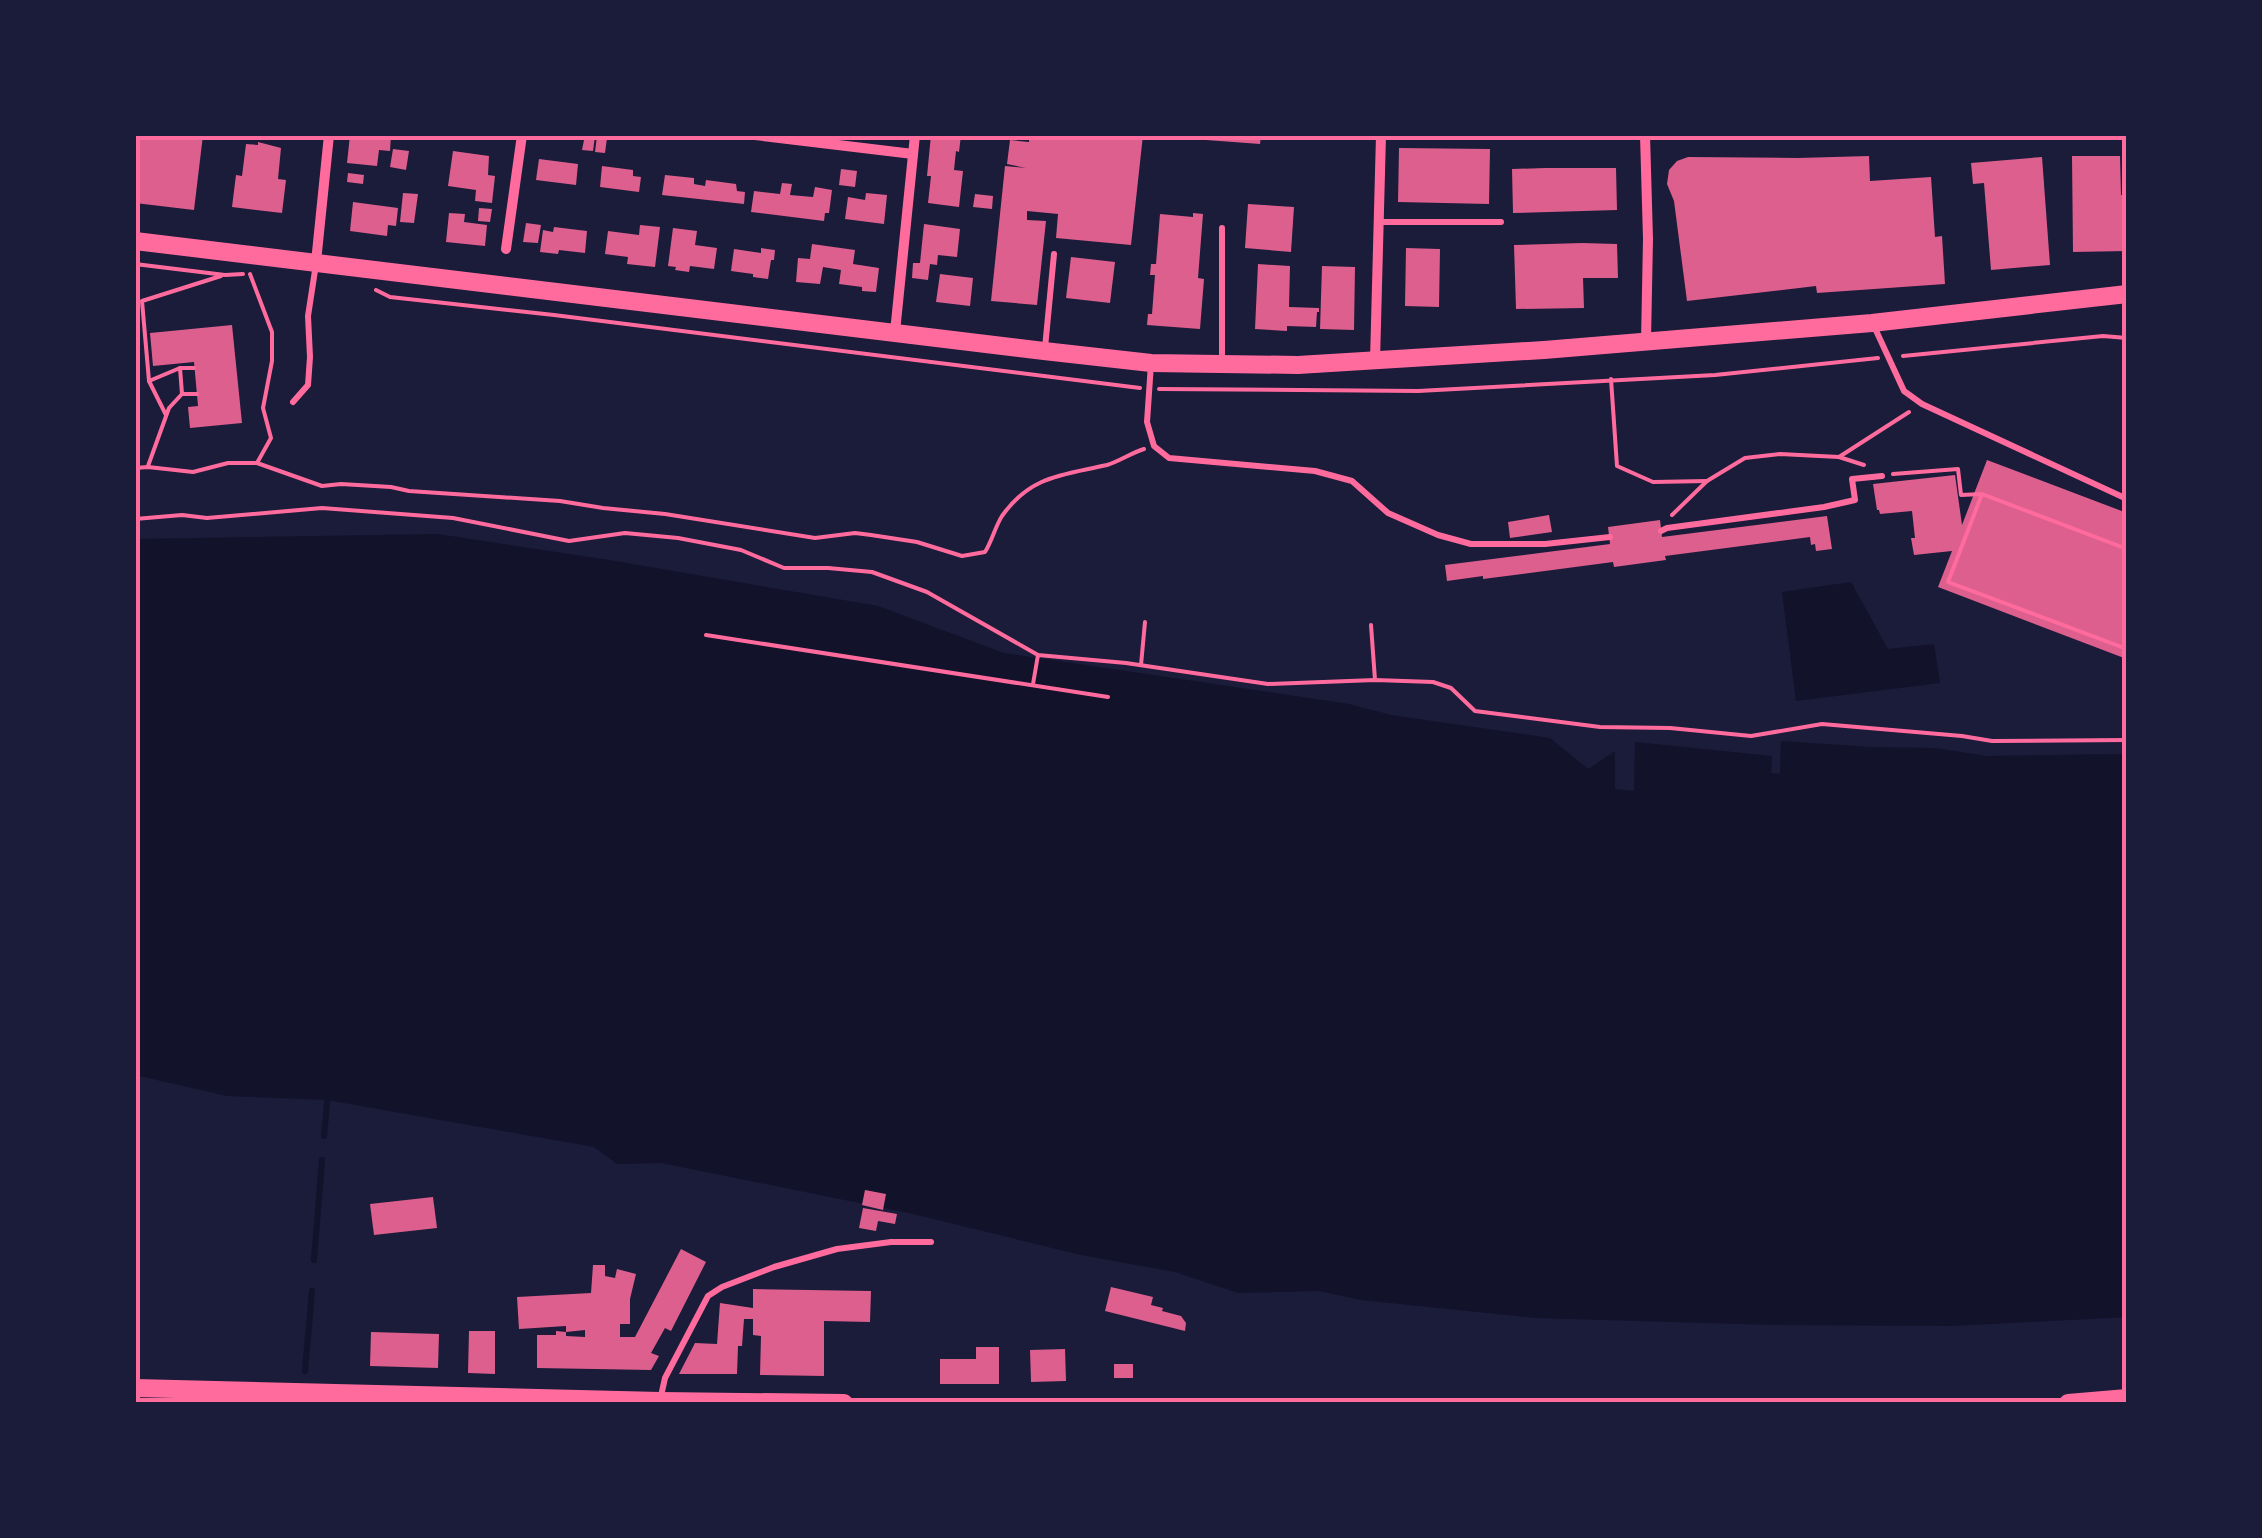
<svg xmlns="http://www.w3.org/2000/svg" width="2262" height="1538" viewBox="0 0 2262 1538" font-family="Jost,sans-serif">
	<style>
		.water { fill: #12122b }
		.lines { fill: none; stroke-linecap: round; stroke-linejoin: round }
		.stream { stroke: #12122b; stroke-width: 6 }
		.building { fill: #dd5f8e; fill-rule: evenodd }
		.path { stroke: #ff6b9d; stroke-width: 4 }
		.service { stroke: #ff6b9d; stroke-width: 6 }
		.minor { stroke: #ff6b9d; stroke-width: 10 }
		.primary { stroke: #ff6b9d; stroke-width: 18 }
		.neatline { fill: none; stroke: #ff6b9d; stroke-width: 4 }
	</style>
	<rect width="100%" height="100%" fill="#1b1b3a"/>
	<!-- water -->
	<g class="water">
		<path d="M438 534 609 560 878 606 1004 653 1349 704 1391 715 1550 738 1588 769 1615 751V789L1634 791 1635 742 1772 756 1771 773 1780 774 1781 741 1870 747 1935 748 1987 756 2127 754V1317L1953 1326 1774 1325 1537 1318 1361 1300 1319 1291 1238 1293 1175 1272 1081 1255 909 1213 661 1163 617 1164 594 1147 327 1100 227 1096 135 1075V539Z"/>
		<path d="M1851 582 1888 649 1934 644 1940 683 1796 701 1782 592Z"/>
	</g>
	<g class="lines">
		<!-- stream -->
		<g class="stream">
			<path d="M324 1136 328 1092"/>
			<path d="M314 1260 322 1160"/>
			<path d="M305 1371 312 1291"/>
		</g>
	</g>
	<!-- building -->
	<g class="building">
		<path d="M135 135H203L194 210 135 203Z"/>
		<path d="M350 135H370V138H376V135H391L390 151 379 150 377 166 347 163Z"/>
		<path d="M585 135 595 136 593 151 582 150Z"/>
		<path d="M931 135H961L959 152 956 151 954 170 963 171 959 207 928 203 931 176H927Z"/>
		<path d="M1029 135H1143L1131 245 1056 238 1058 214 1027 211V220L1046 221 1037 305 991 301 1005 166 1026 168 1007 164 1010 140 1029 142Z"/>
		<path d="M1179 135H1261L1260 144 1179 138Z"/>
		<path d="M597 136 607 138 605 153 595 152Z"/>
		<path d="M258 142 281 148 278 179 286 180 282 213 232 207 236 175 242 176 246 144 258 145Z"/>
		<path d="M1399 148 1490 149 1489 204 1398 202Z"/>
		<path d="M393 149 409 151 406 170 390 167Z"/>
		<path d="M453 151 489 156 488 175 495 176 492 203 475 201 476 190 448 186Z"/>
		<path d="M1869 156 1870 181 1931 177 1935 237 1942 236 1945 284 1817 293 1816 286 1687 301 1674 201 1667 184 1669 170 1677 161 1688 157 1798 158Z"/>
		<path d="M2072 156H2120L2121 195H2127V251L2073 252Z"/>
		<path d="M2042 157 2050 265 1991 270 1984 183 1973 184 1971 163Z"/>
		<path d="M539 159 578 164 576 185 536 180Z"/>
		<path d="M602 166 633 170V176L641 177 639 192 600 187Z"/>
		<path d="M1545 168H1616L1617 210 1513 213 1512 169Z"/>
		<path d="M841 169 857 171 855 187 839 185Z"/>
		<path d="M348 173 364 175 363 184 347 182Z"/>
		<path d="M665 175 694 178V184L705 186 706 180 736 184 737 191 745 192 744 204 662 195Z"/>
		<path d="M782 183 792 184 790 195 813 197 815 187 832 190 829 213H825L824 221 751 212 754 191 780 194Z"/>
		<path d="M403 193 418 194 414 223 400 222Z"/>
		<path d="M866 193 887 195 884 224 845 219 848 197 865 200Z"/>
		<path d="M975 194 993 196 992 209 973 207Z"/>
		<path d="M353 202 398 208 396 226 388 225 387 236 350 231Z"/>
		<path d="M1248 204 1294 207 1291 252 1245 248Z"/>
		<path d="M479 208 492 209 490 222 478 221Z"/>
		<path d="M449 213 465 214 464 222 487 225 485 246 446 242Z"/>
		<path d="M1193 213 1203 214 1198 278 1204 279 1200 329 1147 325 1148 314H1152L1155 275H1150L1151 264H1156L1160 214 1193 217Z"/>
		<path d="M526 223 541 225 538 243 523 242Z"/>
		<path d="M924 224 960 229 957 257 938 255 937 265 930 264 928 280 912 278 913 263H920Z"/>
		<path d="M640 225 660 227 655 267 627 264 628 257 605 254 608 231 639 235Z"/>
		<path d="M554 227 587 231 585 253 559 250 558 254 540 252 543 230 553 232Z"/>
		<path d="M673 228 697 231 695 245 717 248 714 269 690 266 689 272 675 270 676 267 668 266Z"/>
		<path d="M1582 243 1617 244 1618 278H1583L1584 308 1516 309 1514 245Z"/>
		<path d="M812 244 855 250 853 264 879 268 876 292 862 291V287L839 284 841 270 823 267 820 284 796 282 798 258 810 259Z"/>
		<path d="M761 248 775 250 774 260H771L768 279 753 277V274L731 271 734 249 761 253Z"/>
		<path d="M1406 248 1440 249 1439 307 1405 306Z"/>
		<path d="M1071 257 1115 262 1110 303 1066 298Z"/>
		<path d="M1258 264 1290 266 1289 307 1319 308V312H1317L1316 327 1287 326V331L1255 329Z"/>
		<path d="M1322 266 1355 267 1354 330 1320 329Z"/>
		<path d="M940 274 973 278 970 306 936 302Z"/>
		<path d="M232 325 242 423 190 428 188 407 198 406 194 362 153 366 150 333Z"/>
		<path d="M1987 460 2127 513V651L2124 658 1938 587 1952 551 1914 555 1911 538H1915L1912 511 1880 514 1879 510H1877L1873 484 1955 475 1962 525Z"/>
		<path d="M1549 515 1552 532 1510 538 1508 522Z"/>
		<path d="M1827 516 1832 549 1816 551 1815 544 1811 545 1810 537 1665 556 1666 560 1614 567 1613 562 1483 579V576L1447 581 1445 565 1610 544 1608 527 1660 520 1662 537Z"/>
		<path d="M865 1190 886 1194 883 1210 862 1205Z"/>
		<path d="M433 1197 437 1228 374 1235 370 1204Z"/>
		<path d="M863 1208 897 1214 895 1224 878 1221 876 1231 859 1228Z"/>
		<path d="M681 1249 706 1262 671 1331 665 1328 651 1353 659 1356 651 1370 537 1368V1335H556V1331L566 1332V1326L519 1329 517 1297 591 1293 593 1265H605V1276L615 1278 617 1269 636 1274 630 1299V1324H620V1337H635ZM585 1330V1337L566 1336V1332Z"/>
		<path d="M1111 1287 1153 1297 1151 1305 1163 1308 1162 1311 1181 1316 1186 1323 1185 1331 1105 1311Z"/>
		<path d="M753 1289 871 1291 870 1322 824 1321V1376L760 1375 761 1336 753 1335V1319H744L742 1346H738L737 1374H679L695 1343 717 1344 720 1303 753 1308Z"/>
		<path d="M469 1331H495V1374L468 1373Z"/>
		<path d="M371 1332 439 1334 438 1368 370 1366Z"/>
		<path d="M976 1347H999V1384H940V1359H976Z"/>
		<path d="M1065 1349 1066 1381 1031 1382 1030 1350Z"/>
		<rect x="1114" y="1364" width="19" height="14"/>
	</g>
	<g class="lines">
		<!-- path -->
		<g class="path">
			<path d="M135 264 225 275 243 274"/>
			<path d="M376 290 390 297 554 315 1140 388"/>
			<path d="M1903 356 2103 336 2127 338"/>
			<path d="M180 368H194"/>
			<path d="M1611 379 1617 466 1653 482 1707 481"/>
			<path d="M149 381 180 368 182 394"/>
			<path d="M1159 389 1418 391 1715 375 1878 358"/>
			<path d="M166 415 149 381 142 301 221 276"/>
			<path d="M1839 457 1864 465"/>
			<path d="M257 463 322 486 341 484 391 487 409 491 560 501 603 508 665 514 815 538 855 533 871 535 917 542 962 556 985 552C992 541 995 527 1002 516 1031 475 1064 475 1107 465 1120 461 1131 453 1144 449"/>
			<path d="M148 466 169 408 182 394H197"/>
			<path d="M135 468 148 467 193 472 228 463H257L271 438 263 408 272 361V332L250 274"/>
			<path d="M1893 474 1958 469 1961 495 1982 494 2127 549"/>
			<path d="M1982 494 1948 582 2127 649"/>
			<path d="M1672 515 1707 481 1745 458 1780 454 1839 457 1909 412"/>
			<path d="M135 519 182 515 207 518 322 508 453 518 569 541 625 533 678 538 741 550 784 568H828L872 572 927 592 1038 655 1126 663 1268 684 1375 680 1433 682 1451 688 1475 711 1600 727 1670 728 1751 736 1822 724 1962 736 1992 741 2127 740"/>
			<path d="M1371 625 1375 680"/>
			<path d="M706 635 1108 697"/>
			<path d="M1141 665 1145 622"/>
			<path d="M1033 684 1038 655"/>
		</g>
		<!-- service -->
		<g class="service">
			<path d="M1378 222H1501"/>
			<path d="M1222 228V362"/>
			<path d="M1873 324 1904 391 1922 404 2127 499"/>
			<path d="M1045 348 1054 254"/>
			<path d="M1151 364 1147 422 1154 446 1169 458 1315 471 1352 481 1388 513 1438 535 1471 544H1545L1610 537"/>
			<path d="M293 402 308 385 310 357 308 316 316 264"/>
			<path d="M1661 531 1667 528 1824 507 1855 500 1852 479 1882 476"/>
			<path d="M661 1396 665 1378 708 1296 722 1287 774 1267 837 1249 891 1242H931"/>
		</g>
		<!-- minor -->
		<g class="minor">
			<path d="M755 135 913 154"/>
			<path d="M1499 135H1731"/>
			<path d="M1645 135 1648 239 1646 341"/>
			<path d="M506 249 522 135"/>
			<path d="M316 262 329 135"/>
			<path d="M895 332 915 135"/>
			<path d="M1375 361 1381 135"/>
		</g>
		<!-- primary -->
		<g class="primary">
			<path d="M135 241 1044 351 1151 363 1298 365 1544 350 1872 323 2127 294"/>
			<path d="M135 1388 660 1401 844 1403"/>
			<path d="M2068 1403 2127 1398"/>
		</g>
	</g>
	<!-- border -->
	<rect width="2262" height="1538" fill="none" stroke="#1b1b3a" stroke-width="275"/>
	<rect x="138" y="138" width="1986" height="1262" class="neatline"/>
</svg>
